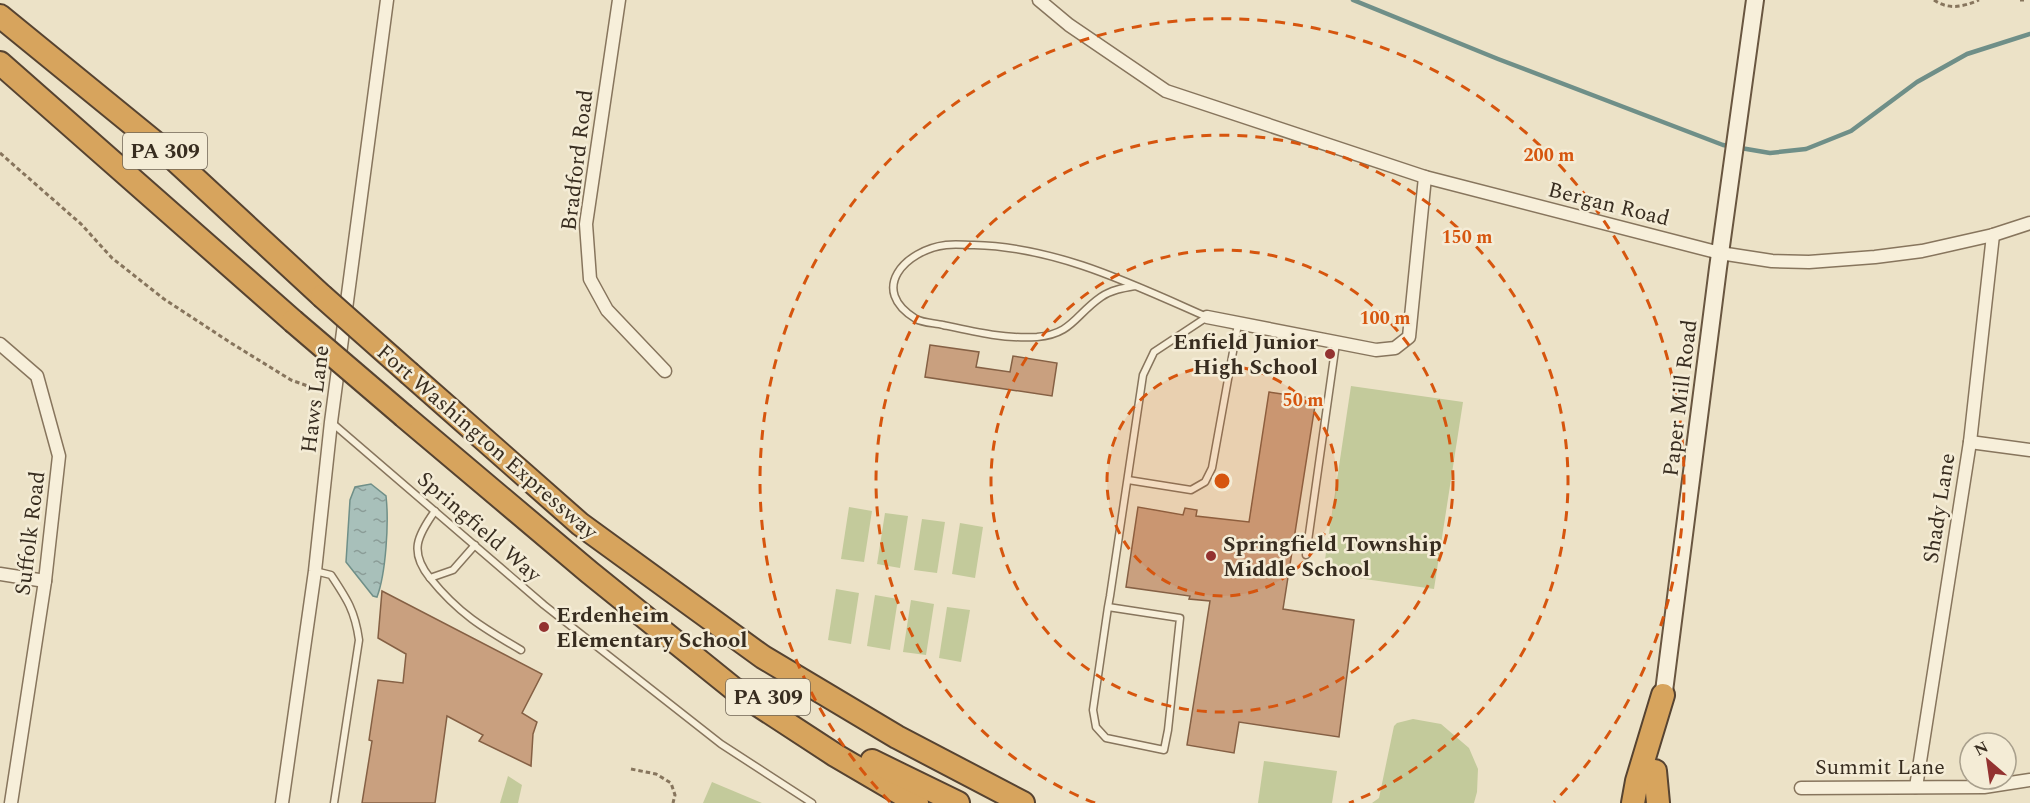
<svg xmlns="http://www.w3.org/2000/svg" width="2030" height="803" viewBox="0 0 2030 803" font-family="Spectral,serif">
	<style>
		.park { fill: #c3ca9b }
		.water { fill: url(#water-ripples); stroke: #6f8f88; stroke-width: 1.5 }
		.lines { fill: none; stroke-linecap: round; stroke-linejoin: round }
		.stream { stroke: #6f8f88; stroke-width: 4.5 }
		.building { fill: #c9a07f; stroke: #856044; stroke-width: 1.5 }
		.lane-casing { stroke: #87755d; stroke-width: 9 }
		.street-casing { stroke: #87755d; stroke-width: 15 }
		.secondary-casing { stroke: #695640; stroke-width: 20 }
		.highway-casing { stroke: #564331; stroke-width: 26 }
		.path { stroke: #87755d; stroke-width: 3; stroke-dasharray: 4.5 3; stroke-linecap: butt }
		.lane { stroke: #f7efda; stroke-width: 6 }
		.street { stroke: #f7efda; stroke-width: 12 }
		.secondary { stroke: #f7efda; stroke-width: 16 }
		.highway { stroke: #d7a45d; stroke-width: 22 }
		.highway-bridge-casing { stroke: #564331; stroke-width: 26; stroke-linecap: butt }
		.highway-bridge { stroke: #d7a45d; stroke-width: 22 }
		.ring { fill: none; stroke: #d6550e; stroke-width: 3; stroke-dasharray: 10 8 }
		.poi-dot { fill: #933230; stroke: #f4ecd6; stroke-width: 2 }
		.labels { text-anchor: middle; stroke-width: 5; stroke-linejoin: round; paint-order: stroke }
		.shield { fill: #f4ecd6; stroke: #706657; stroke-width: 1.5 }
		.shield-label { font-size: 21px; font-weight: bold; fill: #382d20 }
		.street-label { font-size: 22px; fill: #382d20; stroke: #f4ecd6 }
		.poi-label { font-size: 22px; font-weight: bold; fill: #382d20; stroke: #f4ecd6; text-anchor: start }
		.centre { fill: #d6550e; stroke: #f4ecd6; stroke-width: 3 }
		.ring-label { font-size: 18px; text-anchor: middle; font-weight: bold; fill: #d6550e; stroke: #f4ecd6; stroke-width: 5; stroke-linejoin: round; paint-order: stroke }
	</style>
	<defs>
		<pattern id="water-ripples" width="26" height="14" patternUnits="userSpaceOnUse" patternTransform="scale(1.5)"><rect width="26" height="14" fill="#a8c0ba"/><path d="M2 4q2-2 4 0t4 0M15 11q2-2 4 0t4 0" fill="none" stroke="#8a9c97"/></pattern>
	</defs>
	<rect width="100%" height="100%" fill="#ece2c7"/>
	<!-- park -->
	<g class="park">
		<path d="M1351 386 1463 402 1434 589 1323 573Z"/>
		<path d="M849 507 872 511 864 562 841 559Z"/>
		<path d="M885 513 908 516 900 568 877 564Z"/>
		<path d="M922 519 945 522 937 573 914 570Z"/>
		<path d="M960 523 983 527 975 578 952 574Z"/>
		<path d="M836 589 859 593 851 644 828 640Z"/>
		<path d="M875 595 898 599 890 650 867 646Z"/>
		<path d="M911 600 934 604 926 655 903 652Z"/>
		<path d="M947 607 970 610 961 662 939 658Z"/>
		<path d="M1413 719 1441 724 1469 748 1478 769 1477 792 1474 803H1372L1379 798 1394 726 1397 723Z"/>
		<path d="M1264 761 1337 771 1332 803H1258Z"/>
		<path d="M508 776 522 785 518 803H500Z"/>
		<path d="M712 782 762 803H703Z"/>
	</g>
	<!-- water -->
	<path class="water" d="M371 484 386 496C389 522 386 573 377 597L373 596 346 562 350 500 355 487Z"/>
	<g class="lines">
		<!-- stream -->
		<path class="stream" d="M1353 0 1498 59 1723 145 1770 153 1806 149 1851 131 1917 82 1967 54 2030 34"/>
	</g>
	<!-- building -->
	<g class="building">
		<path d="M930 345 979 352 976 367 1010 372 1013 356 1057 363 1052 396 925 377Z"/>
		<path d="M1269 392 1316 399 1283 609 1354 620 1339 737 1239 722 1234 753 1187 745 1210 601 1189 599 1190 596 1126 587 1138 507 1183 515 1185 508 1197 510 1196 516 1249 522Z"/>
		<path d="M382 591 542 674 522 713 537 722 533 734 531 766 479 741 483 735 447 716 435 803H362L372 741 369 740 378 680 403 683 406 654 378 638Z"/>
	</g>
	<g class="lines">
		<!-- lane casing -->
		<g class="lane-casing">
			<g id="lane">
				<path d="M1135 286C1123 288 1111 290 1101 297 1075 315 1072 334 1037 337 1005 339 975 332 943 325 935 323 923 323 916 319 868 290 905 250 946 245 955 244 965 245 974 245 1057 247 1132 284 1207 317"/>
				<path d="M331 422 544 605 721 744 812 803"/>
				<path d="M1128 480 1191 490 1205 482 1212 468 1238 324"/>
				<path d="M435 511C417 536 409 552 430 578L453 570 475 545"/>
				<path d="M1306 555 1336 343"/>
				<path d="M315 571 331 575C347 599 355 611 359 640L334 803"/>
				<path d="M430 578C458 613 483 628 521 650"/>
				<path d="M1108 607 1180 618 1168 730 1164 750 1106 738 1096 727 1093 710 1108 607 1110 596 1143 375 1154 352 1207 317"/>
			</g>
		</g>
		<!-- street casing -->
		<g class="street-casing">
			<g id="street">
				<path d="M619 0 586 224 590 279 607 310 665 371"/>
				<path d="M1039 0 1069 25 1166 91 1425 177 1720 253 1772 261 1809 262 1875 257 1922 251 1993 235 2030 223"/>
				<path d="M1207 317 1376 350 1395 348 1409 337 1425 177"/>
				<path d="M0 344 37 376 59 456 45 581 11 803"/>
				<path d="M1970 442 2030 450"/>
				<path d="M0 574 45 581"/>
				<path d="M1916 787 1970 442 1993 235"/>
				<path d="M1801 788 1984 787 2030 780"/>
				<path d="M282 803 315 571 331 422 387 0"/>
			</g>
		</g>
		<!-- secondary casing -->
		<g class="secondary-casing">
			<path id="secondary" d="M1662 707 1718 268 1755 0"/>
		</g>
		<!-- highway casing -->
		<g class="highway-casing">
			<g id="highway">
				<path d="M0 16 163 149 322 296"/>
				<path d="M0 63 293 321"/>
				<path d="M410 374 580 524 763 657 897 737 1023 803"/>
				<path d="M404 416 589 572 734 689 835 755 917 803"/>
				<path d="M872 761 958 803"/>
				<path d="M1655 771 1658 803"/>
				<path d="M1633 803 1637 781 1663 695"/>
			</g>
		</g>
		<!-- path -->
		<g class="path">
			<path d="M1934 0C1948 10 1963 7 1979 0"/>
			<path d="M2020 0H2024"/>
			<path d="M0 153 81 224 112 258 164 299 231 343 291 380 322 391"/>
			<path d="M631 769 656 774 671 783 675 795 673 803"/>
		</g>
		<!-- lane -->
		<use href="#lane" class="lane"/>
		<!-- street -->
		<use href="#street" class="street"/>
		<!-- secondary -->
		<use href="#secondary" class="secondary"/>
		<!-- highway -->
		<use href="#highway" class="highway"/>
		<!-- highway-bridge casing -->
		<g class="highway-bridge-casing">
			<g id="highway-bridge">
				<path d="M322 296 410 374"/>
				<path d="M293 321 404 416"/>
			</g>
		</g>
		<!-- highway-bridge -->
		<use href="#highway-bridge" class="highway-bridge"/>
	</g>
	<!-- distance rings -->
	<circle cx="1222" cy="481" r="115" fill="#d6550e" fill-opacity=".12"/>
	<g class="ring">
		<circle cx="1222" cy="481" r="115"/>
		<circle cx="1222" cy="481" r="231"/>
		<path d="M1095 803A346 346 0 1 1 1349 803"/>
		<path d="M890 802A462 462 0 1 1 1554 802"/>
	</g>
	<!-- markers -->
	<g class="poi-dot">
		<circle cx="1330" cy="354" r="6"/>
		<circle cx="1211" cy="556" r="6"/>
		<circle cx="544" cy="627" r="6"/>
	</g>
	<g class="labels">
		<!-- shield labels -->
		<g class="shield">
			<rect x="123" y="133" width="84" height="36" rx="4.5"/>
			<rect x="726" y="679" width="84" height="36" rx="4.5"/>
		</g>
		<g class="shield-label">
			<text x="165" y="158">PA 309</text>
			<text x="768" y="704">PA 309</text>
		</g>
		<!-- street labels -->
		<g class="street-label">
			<text transform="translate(576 160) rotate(-83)" y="8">Bradford Road</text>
			<text transform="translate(1609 203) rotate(14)" y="8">Bergan Road</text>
			<text transform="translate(1679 398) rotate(-83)" y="8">Paper Mill Road</text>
			<text transform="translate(314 399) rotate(-83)" y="8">Haws Lane</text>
			<text transform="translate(488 441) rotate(41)" y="8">Fort Washington Expressway</text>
			<text transform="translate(1938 508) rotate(-81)" y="8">Shady Lane</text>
			<text transform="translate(480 526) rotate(41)" y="8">Springfield Way</text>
			<text transform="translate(29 533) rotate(-83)" y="8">Suffolk Road</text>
			<text x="1880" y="774">Summit Lane</text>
		</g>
		<!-- poi labels -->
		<g class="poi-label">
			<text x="1318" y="349" text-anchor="end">Enfield Junior<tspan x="1318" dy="25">High School</tspan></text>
			<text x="1223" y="551">Springfield Township<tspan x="1223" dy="25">Middle School</tspan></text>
			<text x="556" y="622">Erdenheim<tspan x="556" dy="25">Elementary School</tspan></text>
		</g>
	</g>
	<circle cx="1222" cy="481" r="9" class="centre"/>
	<g class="ring-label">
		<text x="1549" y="161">200 m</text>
		<text x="1467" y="243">150 m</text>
		<text x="1385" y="324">100 m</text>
		<text x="1303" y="406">50 m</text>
	</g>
	<!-- north arrow -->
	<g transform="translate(1988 761) rotate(331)"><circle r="28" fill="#f4ecd6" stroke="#a9a08d" stroke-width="1.5"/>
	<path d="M0-4.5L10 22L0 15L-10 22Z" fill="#933230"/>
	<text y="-9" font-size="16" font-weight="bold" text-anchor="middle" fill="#382d20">N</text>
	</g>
</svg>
